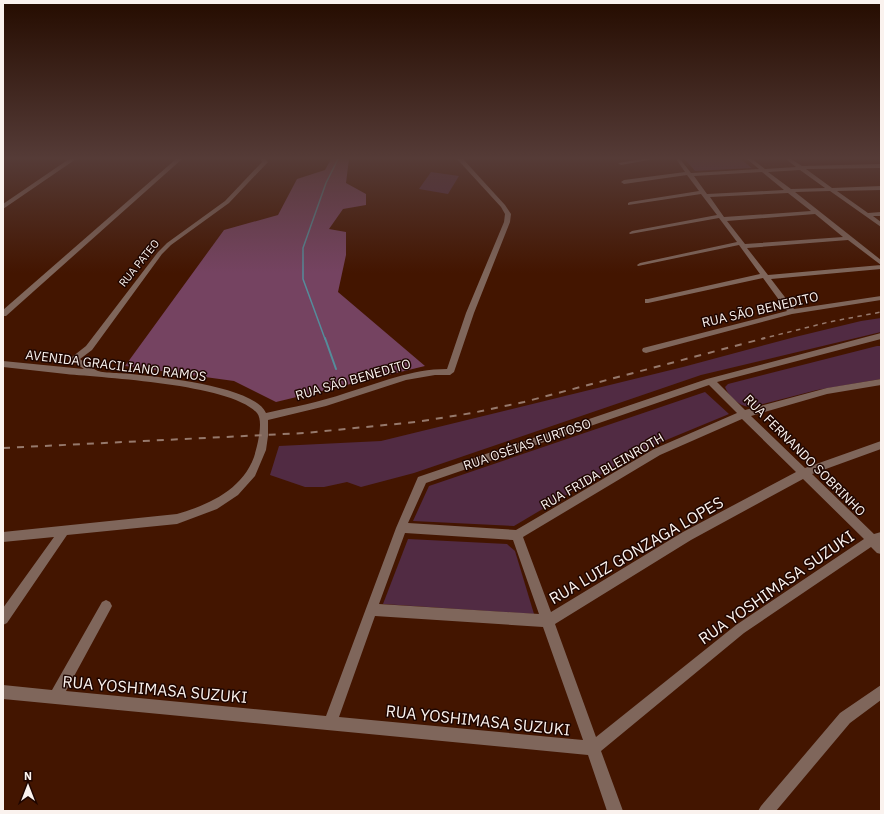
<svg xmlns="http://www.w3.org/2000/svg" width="884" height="814" viewBox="0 0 884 814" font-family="'IBM Plex Sans',sans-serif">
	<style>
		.green { fill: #512b43 }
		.forest { fill: #754361 }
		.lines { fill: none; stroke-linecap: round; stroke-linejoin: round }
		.stream-far1 { stroke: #558c9b; stroke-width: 1.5 }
		.stream { stroke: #558c9b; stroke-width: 2 }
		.minor { fill: #7f665b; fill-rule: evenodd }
		.rail-far1 { stroke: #96796c; stroke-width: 1.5; stroke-dasharray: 4.5 4.5; stroke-linecap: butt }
		.rail { stroke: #96796c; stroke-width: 2; stroke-dasharray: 7 7; stroke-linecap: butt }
		.labels { text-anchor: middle; stroke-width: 3; stroke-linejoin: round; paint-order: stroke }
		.far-street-label { font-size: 11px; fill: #faf2ee; stroke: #1f0600 }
		.street-label { font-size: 13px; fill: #faf2ee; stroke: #1f0600 }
		.near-street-label { font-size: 16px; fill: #faf2ee; stroke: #1f0600 }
	</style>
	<rect width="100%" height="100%" fill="#431500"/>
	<!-- green -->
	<g class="green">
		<path d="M685 159H740L752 168 695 171Z"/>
		<path d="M431 172 459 176 448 194 419 189Z"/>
		<path d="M881 318V332L701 375 414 473 361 487 347 482 324 487H305L270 475 279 446 381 441 683 367 795 337 861 321Z"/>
		<path d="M877 346H881V379L817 390 751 407C740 407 729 397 725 387L728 384Z"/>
		<path d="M705 392 729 414 642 450 514 526 413 521 429 486Z"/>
		<path d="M408 539 507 544 515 551 534 614 383 604Z"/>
	</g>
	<!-- forest -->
	<path class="forest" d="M331 159H349L346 183 366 194V205L343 209 329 229 346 232V255L338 292 425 366 276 402 234 381 125 366 224 230 278 215 297 179 325 170Z"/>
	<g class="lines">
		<!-- stream-far1 -->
		<path class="stream-far1" d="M325 339 303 279V248L326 183 338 159"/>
		<!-- stream -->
		<path class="stream" d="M325 338 336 369"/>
		<!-- minor -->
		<g class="minor">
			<path d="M69 159H76L3 209V204Z"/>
			<path d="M176 159H182L6 316H3V310Z"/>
			<path d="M261 159H265L268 162 229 203 171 245 162 254 92 350 80 359C85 363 93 369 98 371 104 373 124 373 131 374 159 377 254 386 266 413 293 407 320 402 346 393 380 383 411 369 447 369L466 313 504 222 505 214 501 207 457 159H463L505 205 511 214 510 222 474 313 454 372 450 375H435L406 380 326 406 268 420V436L266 450 255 476 238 495 217 509 177 524 67 535 7 623 3 625V608L54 537 3 542V532L177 514C208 505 242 490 254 457 257 447 264 421 257 413 231 384 106 378 66 374 45 372 24 369 3 367V361L84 369 72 361 71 359 72 357 86 346 158 252 167 243 225 201 262 162Z"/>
			<path d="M642 159H654L621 165 618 163Z"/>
			<path d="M676 159H680L691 173 759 169 747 159H752L765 169 796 167 786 159H791L802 166 881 164V168L806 169 832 188 881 186V190L837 191 868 213 881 212V216H873L881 222V227L830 191 795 192 881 260V269L771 279 794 309 881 296V300L792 314 646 353 643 352 642 350 643 348 787 311 763 278 648 303H645V299H648L760 274 739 245 638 266 637 265 640 263 737 242 719 218 630 234 629 233 632 231 717 215 701 194 628 205V203L630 202 699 191 687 175 624 184 621 182 624 180 685 172ZM800 170 825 188 791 189 768 172ZM762 172 784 190 707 194 694 176ZM788 193 811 211 724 217 710 197ZM815 214 843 237 745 244 727 221ZM848 240 881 265 768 275 747 248Z"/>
			<path d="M881 333V339L717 382 745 410 827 388 881 379V385L827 394 751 416 805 468 881 441V449L812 474 874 534 881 532V554L877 553 871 547 744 633 601 751 623 811H607L588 755 3 699V685L52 690 102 602 106 600 110 602 112 606 110 610 66 691 326 716 396 528 418 477 707 379ZM709 385 737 413 654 449 516 530 408 523 426 483ZM742 419 796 472 683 532 551 612 523 537 660 455ZM803 479 864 539 736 625 596 737 555 624 691 540ZM405 533 513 540 539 614 379 604ZM375 616 543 627 583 740 339 717Z"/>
			<path d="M881 685V700L850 723 776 811H758L761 806 840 713Z"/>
		</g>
		<!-- rail-far1 -->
		<path class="rail-far1" d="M761 339 829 322 881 312"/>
		<!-- rail -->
		<path class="rail" d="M3 448 305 433 416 422 472 413 524 402 765 338"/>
	</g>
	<!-- sky -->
	<linearGradient id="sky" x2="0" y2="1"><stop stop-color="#250c00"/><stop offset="0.58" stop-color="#553b37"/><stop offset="1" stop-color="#553b37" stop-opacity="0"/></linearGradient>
	<rect width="884" height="273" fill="url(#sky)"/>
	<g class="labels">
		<!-- far-street labels -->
		<g class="far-street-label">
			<text transform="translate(139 263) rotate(-51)" y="4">RUA PATEO</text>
		</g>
		<!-- street labels -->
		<g class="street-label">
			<text transform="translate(760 309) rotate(-13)" y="5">RUA SÃO BENEDITO</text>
			<text transform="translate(116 365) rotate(7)" y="5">AVENIDA GRACILIANO RAMOS</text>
			<text transform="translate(353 379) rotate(-16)" y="5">RUA SÃO BENEDITO</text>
			<text transform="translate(527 444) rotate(-19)" y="5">RUA OSÉIAS FURTOSO</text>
			<text transform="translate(805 455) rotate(45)" y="5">RUA FERNANDO SOBRINHO</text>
			<text transform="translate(602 471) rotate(-30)" y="5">RUA FRIDA BLEINROTH</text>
		</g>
		<!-- near-street labels -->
		<g class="near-street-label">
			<text transform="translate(636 550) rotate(-30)" y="6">RUA LUIZ GONZAGA LOPES</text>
			<text transform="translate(776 587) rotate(-35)" y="6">RUA YOSHIMASA SUZUKI</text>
			<text transform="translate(155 689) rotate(5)" y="6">RUA YOSHIMASA SUZUKI</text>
			<text transform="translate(478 720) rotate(6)" y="6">RUA YOSHIMASA SUZUKI</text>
		</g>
	</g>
	<!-- border -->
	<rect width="884" height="814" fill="none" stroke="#faf2ee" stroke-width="8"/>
	<!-- north arrow -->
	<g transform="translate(28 786)" stroke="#1f0600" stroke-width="3" paint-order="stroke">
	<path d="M0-3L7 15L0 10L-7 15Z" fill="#faf2ee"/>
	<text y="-6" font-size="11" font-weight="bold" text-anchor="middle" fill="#faf2ee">N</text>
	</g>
</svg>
